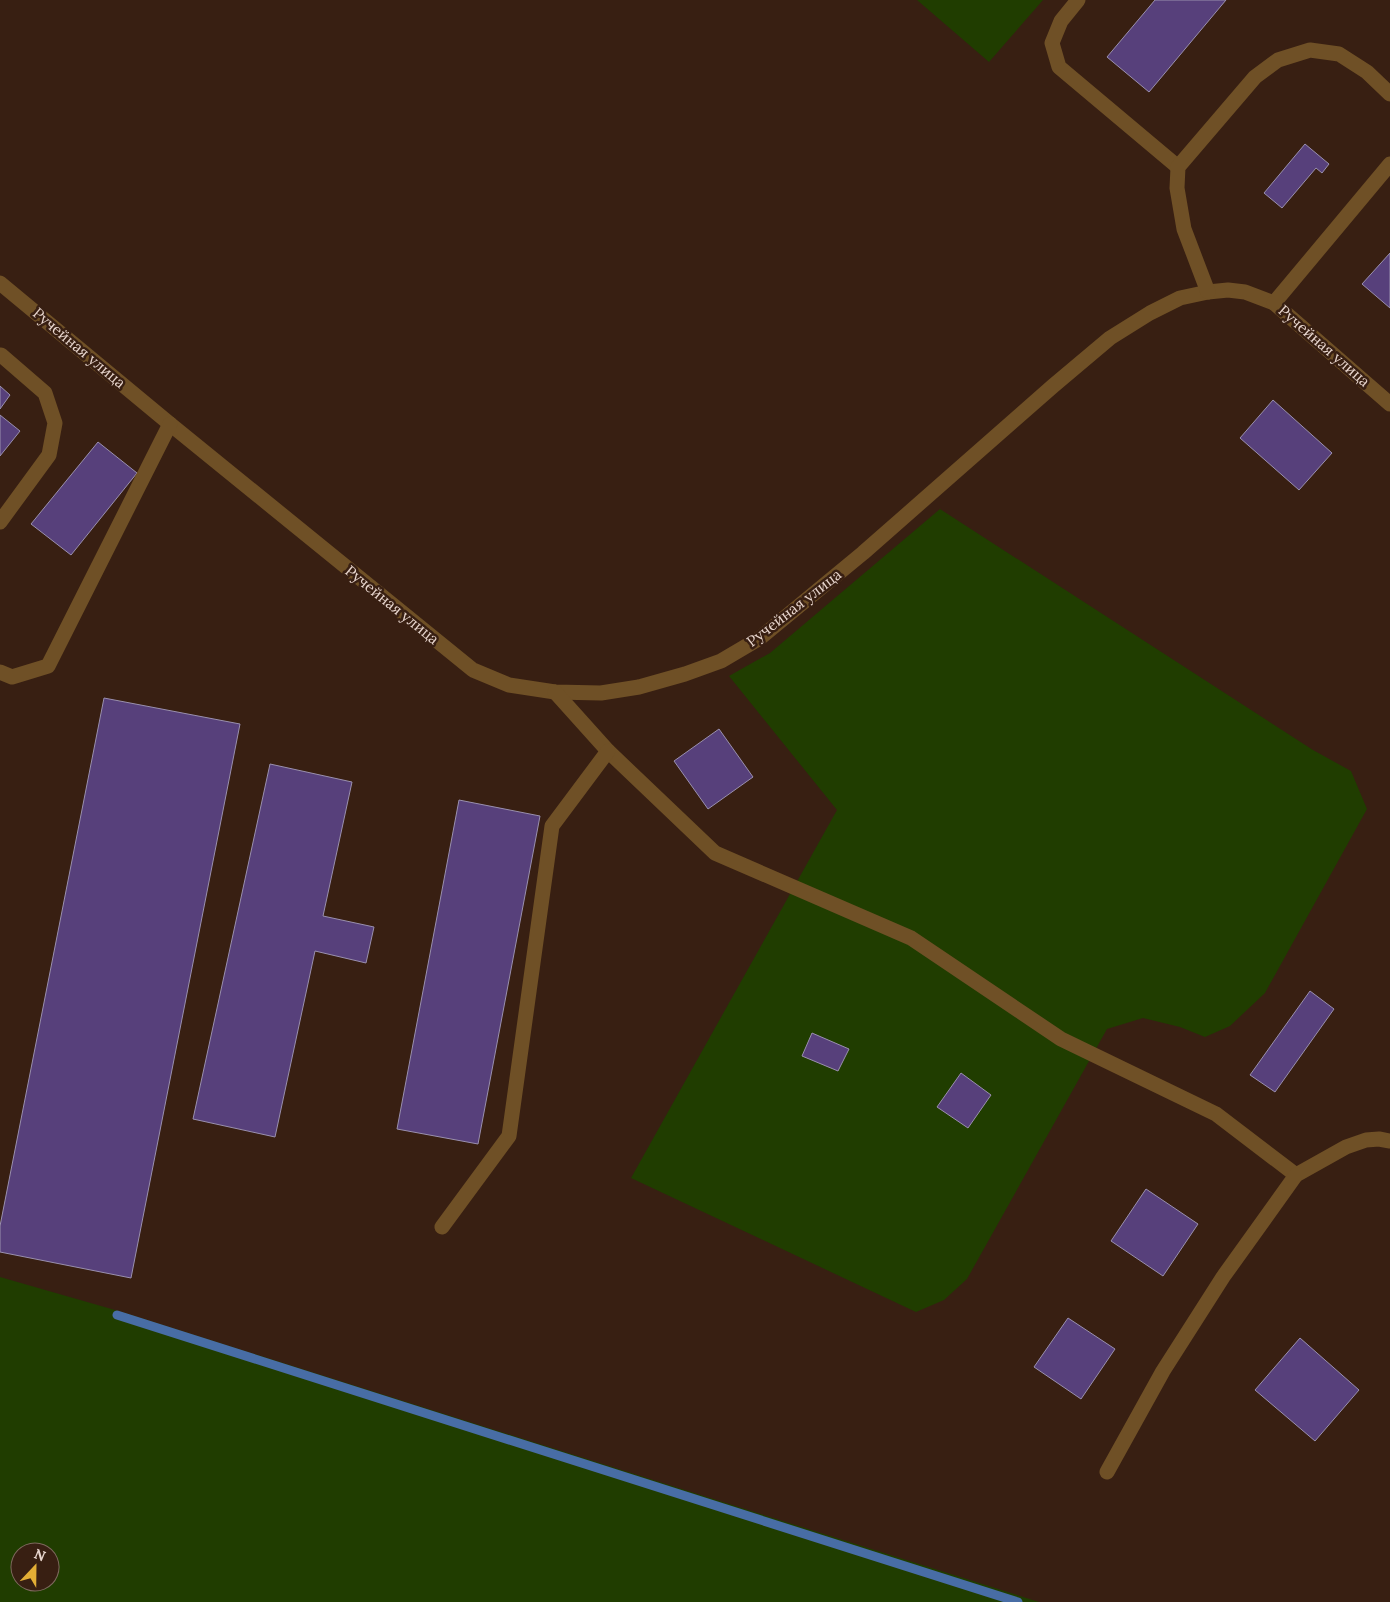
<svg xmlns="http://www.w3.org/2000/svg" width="1390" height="1602" viewBox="0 0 1390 1602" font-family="Lora,serif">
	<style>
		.green { fill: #203d00; fill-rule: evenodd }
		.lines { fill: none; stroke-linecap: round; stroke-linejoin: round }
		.stream { stroke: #486da5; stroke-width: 9 }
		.building { fill: #57407b; stroke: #9a90ae }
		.minor { stroke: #6f5026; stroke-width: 15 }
		.labels { text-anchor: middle; stroke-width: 5; stroke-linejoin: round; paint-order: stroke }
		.street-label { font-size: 15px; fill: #e8d6ce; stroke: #381f12 }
	</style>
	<rect width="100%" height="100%" fill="#381f12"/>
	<!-- green -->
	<g class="green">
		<path d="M917 0H1043L989 62Z"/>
		<path d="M940 509 1313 750 1351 771 1367 809 1265 993 1230 1026 1205 1037 1180 1027 1143 1018 1107 1029 967 1279 944 1300 916 1312 631 1178 837 810 729 676 770 653Z"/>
		<path d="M0 1277 122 1312 1039 1602H0ZM20 1552H50V1582H20Z"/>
	</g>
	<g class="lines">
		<!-- stream -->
		<path class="stream" d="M117 1315 1018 1602"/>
	</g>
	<!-- building -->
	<g class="building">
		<path d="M1155 0H1226L1149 92 1107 57Z"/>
		<path d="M1305 144 1329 164 1322 173 1316 168 1282 208 1264 193Z"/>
		<path d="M1390 253V308L1362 284Z"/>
		<path d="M0 386 10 395 0 409Z"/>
		<path d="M1273 400 1332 453 1299 490 1240 438Z"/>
		<path d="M0 415 20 431 0 456Z"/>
		<path d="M98 442 137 473 71 555 31 524Z"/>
		<path d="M104 698 240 724 131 1278 0 1252V1226Z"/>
		<path d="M719 729 753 777 708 809 674 761Z"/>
		<path d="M270 764 352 782 323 916 374 927 366 963 315 951 275 1137 193 1119Z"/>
		<path d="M459 800 540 816 478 1144 397 1129Z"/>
		<path d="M1310 991 1334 1009 1275 1092 1250 1075Z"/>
		<path d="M812 1033 849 1049 838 1071 802 1056Z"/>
		<path d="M961 1073 991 1095 968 1128 937 1107Z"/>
		<path d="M1146 1189 1198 1224 1163 1276 1111 1241Z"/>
		<path d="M1068 1318 1115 1349 1081 1399 1034 1367Z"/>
		<path d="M1300 1338 1359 1390 1315 1441 1255 1390Z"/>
	</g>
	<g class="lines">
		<!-- minor -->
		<g class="minor">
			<path d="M1078 0 1061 21 1052 43 1059 67 1178 167"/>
			<path d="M0 283 170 424 473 670 509 685 555 692 601 693 639 687 685 674 721 661 760 638 863 553 1053 386 1110 338 1150 313 1180 298 1208 292 1228 290 1245 292 1274 303 1390 404"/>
			<path d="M1208 292 1184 229 1177 188 1178 167 1255 77 1278 60 1310 50 1339 54 1367 72 1390 94"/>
			<path d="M1274 303 1390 164"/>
			<path d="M0 522 49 455 55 423 45 393 1 355"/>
			<path d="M0 672 12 677 48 666 170 424"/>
			<path d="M555 692 608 751 715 853 911 938 1061 1039 1216 1114 1296 1175"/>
			<path d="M442 1227 509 1136 552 826 608 751"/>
			<path d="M1107 1472 1163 1371 1223 1277 1296 1175 1346 1147 1366 1140 1379 1139 1390 1141"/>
		</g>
	</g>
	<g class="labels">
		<!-- street labels -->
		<g class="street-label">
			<text transform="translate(1324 346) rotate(41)" y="5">Ручейная улица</text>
			<text transform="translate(79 348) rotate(40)" y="5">Ручейная улица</text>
			<text transform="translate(392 605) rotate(39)" y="5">Ручейная улица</text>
			<text transform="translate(794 608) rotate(-38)" y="5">Ручейная улица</text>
		</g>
	</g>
	<!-- north arrow -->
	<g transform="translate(35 1567) rotate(22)"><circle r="24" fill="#381f12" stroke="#7e685d"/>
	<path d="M0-4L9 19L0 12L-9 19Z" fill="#e3ae35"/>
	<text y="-8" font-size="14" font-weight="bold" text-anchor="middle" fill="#e8d6ce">N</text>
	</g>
</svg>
